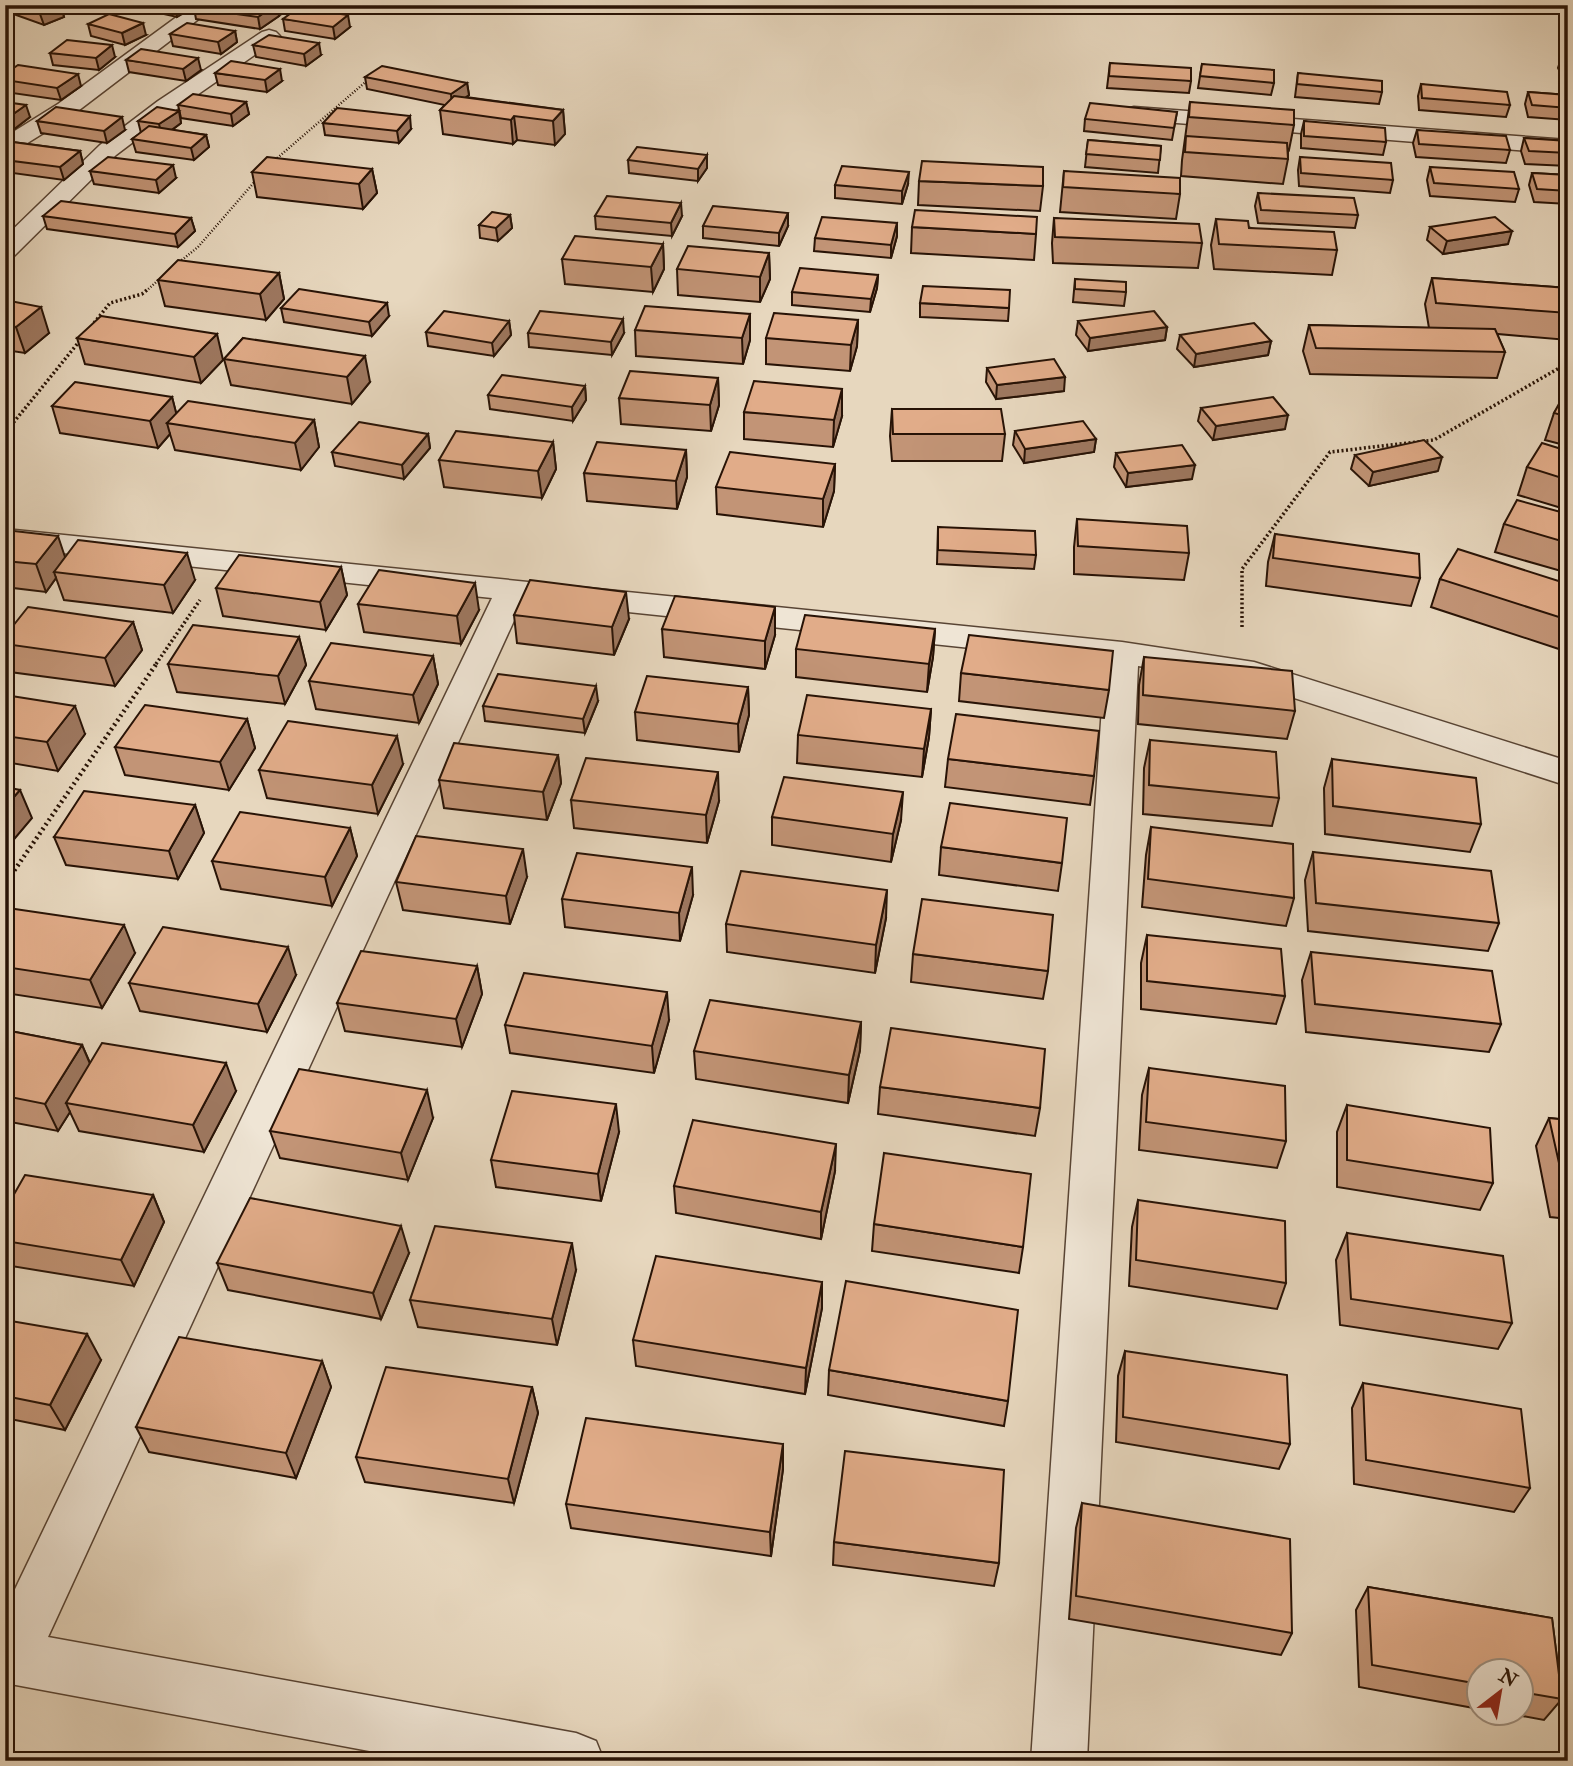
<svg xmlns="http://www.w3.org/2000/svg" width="1573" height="1766" viewBox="0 0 1573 1766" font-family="'IM FELL Double Pica',serif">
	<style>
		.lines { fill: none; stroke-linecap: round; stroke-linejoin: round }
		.minor-casing { stroke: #584434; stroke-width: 3 }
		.path-far2 { stroke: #281306; stroke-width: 2.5; stroke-dasharray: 1 2; stroke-linecap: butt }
		.path-far1 { stroke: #281306; stroke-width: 3.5; stroke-dasharray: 2 2.5; stroke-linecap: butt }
		.path { stroke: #281306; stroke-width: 4.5; stroke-dasharray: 2 3.5; stroke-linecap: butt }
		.minor { fill: #efe5d5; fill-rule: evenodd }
		.wall { fill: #c29476; stroke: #281306; stroke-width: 2 }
		.shaded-wall { fill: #9e7860; stroke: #281306; stroke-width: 2 }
		.building { fill: #e1ac89; stroke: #281306; stroke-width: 2 }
	</style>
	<rect width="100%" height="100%" fill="#e7d7be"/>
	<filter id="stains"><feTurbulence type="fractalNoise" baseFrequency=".00286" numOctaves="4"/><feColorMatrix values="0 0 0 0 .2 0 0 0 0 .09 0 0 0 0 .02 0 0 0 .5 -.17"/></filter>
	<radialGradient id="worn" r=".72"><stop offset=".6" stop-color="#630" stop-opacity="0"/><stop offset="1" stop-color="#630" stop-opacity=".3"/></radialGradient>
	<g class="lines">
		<!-- minor casing -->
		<g class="minor-casing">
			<g id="minor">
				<path d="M193 5H217L74 114 13 152 5 154V137L58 104Z"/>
				<path d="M269 30 276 32 280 36 276 40 174 111 116 155 14 256 5 259V237L100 145 158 101 262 32Z"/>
				<path d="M1134 107 1568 140V154L1126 119 1123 114 1126 109Z"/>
				<path d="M5 529 1122 642 1254 662 1568 761V786L1238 680 1138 666 1087 1761H1031L1105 662 523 601 48 1637 576 1733 596 1741 604 1761H423L5 1683V1610L492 598 5 547Z"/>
			</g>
		</g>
		<!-- path-far2 -->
		<g class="path-far2">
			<path d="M275 160 369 79"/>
			<path d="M177 264 198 247 257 179"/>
			<path d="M146 291 162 277"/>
		</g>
		<!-- path-far1 -->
		<g class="path-far1">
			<path d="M94 323 110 303 142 294 148 289"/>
			<path d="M5 433 82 338"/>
			<path d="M1242 627V569L1330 452 1434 440 1568 363"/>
			<path d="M156 664 200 600"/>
		</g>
		<!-- path -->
		<path class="path" d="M5 884 157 663"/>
		<!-- minor -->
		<use href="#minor" class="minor"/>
	</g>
	<!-- wall -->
	<g class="wall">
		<path d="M5 5H60L61 6 64 17 44 25 5 11Z"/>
		<path d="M131 5H193L177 17 132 7Z"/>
		<path d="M194 8 279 16 260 29 196 19Z"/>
		<path d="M283 19 350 27 335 39 285 31Z"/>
		<path d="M88 24 146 35 125 45 91 36Z"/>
		<path d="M235 31 237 42 221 54 173 46 170 34Z"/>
		<path d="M253 45 321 55 306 66 256 57Z"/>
		<path d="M50 53 115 57 99 70 53 65Z"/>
		<path d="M1562 56 1568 57V80H1564L1558 68Z"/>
		<path d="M126 60 201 70 186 81 129 72Z"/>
		<path d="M1110 63 1191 81 1189 93 1107 88Z"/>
		<path d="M1202 64 1274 83 1271 95 1198 88Z"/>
		<path d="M215 73 282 81 267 92 218 85Z"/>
		<path d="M1298 73 1382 92 1379 104 1295 97Z"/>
		<path d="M5 74 81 86 61 100 5 92Z"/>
		<path d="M365 77 467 83 469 95 466 97 563 110 565 134 555 145 517 140 513 144 443 134 440 110 445 105 367 89Z"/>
		<path d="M1421 84 1510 105 1506 117 1419 110 1418 96Z"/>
		<path d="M1528 92 1568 95V120L1528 117 1525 104Z"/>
		<path d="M5 102 30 117 13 130 5 128Z"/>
		<path d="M246 102 249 114 233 126 181 118 178 105Z"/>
		<path d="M1190 102 1294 125 1289 150 1288 149V159L1283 184 1181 176 1182 160Z"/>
		<path d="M179 111 181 123 172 130 206 135 209 147 194 160 136 152 132 139 141 133 138 121Z"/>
		<path d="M1177 112 1172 140 1084 131 1085 119Z"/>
		<path d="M37 121 125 130 107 143 41 133Z"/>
		<path d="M1304 121 1386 142 1383 155 1301 148V134Z"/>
		<path d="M323 123 411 129 399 143 325 135Z"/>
		<path d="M1417 130 1510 150 1506 163 1416 157 1413 143Z"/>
		<path d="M1524 138 1568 141V166L1525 164 1521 151Z"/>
		<path d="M1088 140 1161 146 1158 173 1085 167Z"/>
		<path d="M5 141 80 151 83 164 64 180 5 172Z"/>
		<path d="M707 155V168L698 181 629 173 628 160Z"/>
		<path d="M1300 157 1393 180 1390 193 1299 186 1298 170Z"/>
		<path d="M1430 167 1519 189 1515 202 1430 196 1427 180Z"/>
		<path d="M372 169 377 193 363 209 257 197 252 172Z"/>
		<path d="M90 171 176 178 159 193 94 184Z"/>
		<path d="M1064 171 1180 194 1176 219 1060 212Z"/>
		<path d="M1532 173 1568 175V204L1534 202 1529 185Z"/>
		<path d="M919 181 1043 186 1040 211 918 205Z"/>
		<path d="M908 184 902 204 835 198V185Z"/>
		<path d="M1258 193 1358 215 1355 228 1258 223 1255 206Z"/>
		<path d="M510 215 512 228 498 241 480 238 479 225Z"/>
		<path d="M43 216 191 218 195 231 178 247 47 229Z"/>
		<path d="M595 216H682L672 236 596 229Z"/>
		<path d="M1054 218 1202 243 1198 268 1053 263 1052 243Z"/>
		<path d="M1216 219 1337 250 1332 275 1214 269 1211 245Z"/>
		<path d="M897 223V236L891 258 814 251 815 238Z"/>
		<path d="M703 226H788L779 246 703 238Z"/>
		<path d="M912 227 1036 234 1034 260 911 253Z"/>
		<path d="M1430 227 1508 244 1443 254 1427 240Z"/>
		<path d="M663 244 664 269 653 292 565 284 562 259Z"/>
		<path d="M769 253 770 279 760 302 678 295 677 269Z"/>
		<path d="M279 273 284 299 266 320 165 306 158 280Z"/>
		<path d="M878 275 877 288 870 312 792 305V292Z"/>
		<path d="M1432 278 1568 288V340L1497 334 1505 352 1497 378 1310 374 1303 351 1309 325 1429 328 1425 304Z"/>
		<path d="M1075 279 1126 292 1124 306 1073 302Z"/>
		<path d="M5 300 49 333 25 353 5 350Z"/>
		<path d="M920 303 1009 308 1008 321 920 317Z"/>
		<path d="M281 308 389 316 372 336 284 322Z"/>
		<path d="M750 314V340L743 364 636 356 635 330Z"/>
		<path d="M858 320 857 346 850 371 766 364V338Z"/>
		<path d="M509 321 511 335 494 356 428 346 426 332Z"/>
		<path d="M1078 321 1167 327 1165 340 1088 351 1076 335Z"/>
		<path d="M528 333H624L612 355 529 347Z"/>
		<path d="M1180 335 1271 341 1268 355 1194 367 1177 349Z"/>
		<path d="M77 338 223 360 201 383 85 364Z"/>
		<path d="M243 338 370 382 352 404 231 385 224 359Z"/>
		<path d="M987 368 1064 391 996 399 986 382Z"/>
		<path d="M718 378 719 405 711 431 621 424 619 398Z"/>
		<path d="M585 386 586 400 573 421 490 409 488 395Z"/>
		<path d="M1568 394V446L1545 440 1554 413Z"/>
		<path d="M172 397 176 413 314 420 319 447 301 470 175 450 170 434 158 448 60 433 52 406Z"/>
		<path d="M1201 408 1285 429 1213 440 1198 421Z"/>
		<path d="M892 409 1005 434 1002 461H892L890 436Z"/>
		<path d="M744 412 842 416 833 447 744 439Z"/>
		<path d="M1015 431 1096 439 1094 452 1024 463 1013 445Z"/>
		<path d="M428 434 430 448 404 479 335 466 332 452Z"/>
		<path d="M553 442 556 469 542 498 444 487 439 460Z"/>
		<path d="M686 450 687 477 677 509 587 501 584 473Z"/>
		<path d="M1568 451V510L1518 495 1527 467Z"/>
		<path d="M1116 453 1192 479 1126 487 1114 467Z"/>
		<path d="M1355 455 1438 471 1369 486 1351 469Z"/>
		<path d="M835 464 834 491 823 527 717 514 716 487Z"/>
		<path d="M1568 514V573L1495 552 1504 524Z"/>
		<path d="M1077 519 1189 553 1184 580 1074 574V547Z"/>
		<path d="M938 527 1036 555 1034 569 937 564Z"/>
		<path d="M5 530 65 558 195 580 173 613 64 600 56 578 46 592 5 587Z"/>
		<path d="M1275 534 1420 578 1411 606 1266 586 1268 562Z"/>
		<path d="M341 567 347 595 326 630 223 616 216 588Z"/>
		<path d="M1440 579 1568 584V652L1431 607Z"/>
		<path d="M358 604 479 610 461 644 364 632Z"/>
		<path d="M514 615 629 619 614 655 517 643Z"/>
		<path d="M5 616 10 629 133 622 142 650 115 686 10 672 5 660Z"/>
		<path d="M662 629 775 635 765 669 664 657Z"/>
		<path d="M935 629 933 657 927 692 796 677V649Z"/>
		<path d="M299 637 306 665 285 704 177 692 168 664Z"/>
		<path d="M433 656 438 684 419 723 316 709 309 681Z"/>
		<path d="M1144 657 1295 711 1287 739 1138 724 1139 685Z"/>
		<path d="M961 673 1109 690 1104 718 959 701Z"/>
		<path d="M748 687 749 715 739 752 637 740 635 712Z"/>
		<path d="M5 695 85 734 58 771 5 762Z"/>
		<path d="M598 701 585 733 485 721 483 706Z"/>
		<path d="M931 709 929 737 922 777 797 763 798 735Z"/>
		<path d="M247 719 255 748 229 790 125 775 115 747Z"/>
		<path d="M1150 740 1279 798 1272 826 1143 814 1144 768Z"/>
		<path d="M558 755 561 783 547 820 444 808 439 780Z"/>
		<path d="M948 759 1094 776 1090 805 945 787Z"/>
		<path d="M1332 759 1481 824 1470 852 1325 834 1324 788Z"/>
		<path d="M403 764 378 814 267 798 259 770Z"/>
		<path d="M571 800 719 801 707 843 574 828Z"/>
		<path d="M195 805 204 833 178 879 66 865 54 837Z"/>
		<path d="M772 817 901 820 891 862 772 845Z"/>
		<path d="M1151 827 1294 898 1286 926 1142 907 1146 855Z"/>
		<path d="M350 828 357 856 332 906 221 889 212 861Z"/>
		<path d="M941 847 1062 863 1058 891 939 875Z"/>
		<path d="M1313 852 1499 923 1488 951 1308 931 1305 880Z"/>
		<path d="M527 877 510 924 403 910 396 882Z"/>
		<path d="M693 895 680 941 565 927 562 899Z"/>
		<path d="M5 913 135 953 102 1008 5 993Z"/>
		<path d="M886 918 875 973 727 952 726 924Z"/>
		<path d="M1147 935 1285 996 1276 1024 1141 1009V963Z"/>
		<path d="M1311 952 1501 1024 1489 1052 1306 1032 1302 980Z"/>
		<path d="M913 954 1048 971 1043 999 911 982Z"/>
		<path d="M477 966 482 994 462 1047 345 1031 337 1003Z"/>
		<path d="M296 975 267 1032 140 1011 129 983Z"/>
		<path d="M669 1020 654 1073 510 1053 505 1025Z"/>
		<path d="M861 1022 860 1050 848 1103 696 1079 694 1051Z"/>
		<path d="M5 1030 82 1045 90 1063 236 1091 204 1152 79 1131 70 1112 58 1131 5 1121Z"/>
		<path d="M1149 1068 1286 1141 1277 1168 1139 1150 1142 1095Z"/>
		<path d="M880 1087 1040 1108 1035 1136 878 1114Z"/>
		<path d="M1347 1105 1493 1183 1480 1210 1337 1187V1132Z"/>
		<path d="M433 1118 408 1180 280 1158 270 1131Z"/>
		<path d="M1549 1118 1568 1120V1219L1550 1217 1536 1146Z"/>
		<path d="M619 1132 601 1201 496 1187 491 1160Z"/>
		<path d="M835 1171 821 1239 676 1213 674 1186Z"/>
		<path d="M153 1195 164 1222 134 1286 5 1265V1210Z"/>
		<path d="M1138 1200 1286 1283 1277 1309 1129 1286 1132 1227Z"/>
		<path d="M874 1224 1023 1247 1019 1273 872 1251Z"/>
		<path d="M1347 1233 1512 1323 1498 1349 1340 1325 1336 1260Z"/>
		<path d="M409 1253 381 1319 228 1290 217 1263Z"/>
		<path d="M1568 1266V1349L1560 1281Z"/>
		<path d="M576 1270 557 1345 418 1327 410 1300Z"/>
		<path d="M822 1282V1308L805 1394 636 1366 633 1340Z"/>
		<path d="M5 1320 101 1360 65 1430 5 1418Z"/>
		<path d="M1125 1351 1290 1444 1279 1469 1116 1442 1118 1376Z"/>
		<path d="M322 1361 331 1387 296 1478 149 1452 136 1427Z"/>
		<path d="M829 1370 1008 1401 1004 1426 828 1395Z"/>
		<path d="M1363 1383 1530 1488 1514 1512 1354 1484 1352 1408Z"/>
		<path d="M532 1387 538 1413 514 1503 365 1482 356 1457Z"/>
		<path d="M783 1444V1469L771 1556 571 1528 566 1504Z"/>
		<path d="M1082 1503 1292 1633 1281 1655 1069 1619 1076 1528Z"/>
		<path d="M834 1542 999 1563 994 1586 833 1565Z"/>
		<path d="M1368 1587 1552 1618 1562 1699 1544 1720 1506 1713H1521V1671H1479V1709L1359 1687 1356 1610Z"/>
	</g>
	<!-- shaded-wall -->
	<g class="shaded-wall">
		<path d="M175 5H193V8L177 17Z"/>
		<path d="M275 5H277L279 16 260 29 258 17Z"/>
		<path d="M61 6 64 17 44 25 40 14Z"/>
		<path d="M348 15 350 27 335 39 333 27Z"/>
		<path d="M143 23 146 35 125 45 122 33Z"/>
		<path d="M235 31 237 42 221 54 218 42Z"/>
		<path d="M319 43 321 55 306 66 304 54Z"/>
		<path d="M112 45 115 57 99 70 96 58Z"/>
		<path d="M198 58 201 70 186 81 183 69Z"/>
		<path d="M280 69 282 81 267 92 265 80Z"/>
		<path d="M78 74 81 86 61 100 57 88Z"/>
		<path d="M467 83 469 95 452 107 451 94Z"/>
		<path d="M246 102 249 114 233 126 231 114Z"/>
		<path d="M26 105 30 117 13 130 9 117Z"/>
		<path d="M563 110 565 134 555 145 553 121Z"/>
		<path d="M179 111 181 123 162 137 159 124Z"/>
		<path d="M410 116 411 129 399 143 397 131Z"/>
		<path d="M514 116 517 140 513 144 511 120Z"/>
		<path d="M122 117 125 130 107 143 104 131Z"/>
		<path d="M206 135 209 147 194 160 191 148Z"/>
		<path d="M80 151 83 164 64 180 60 167Z"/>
		<path d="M707 155V168L698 181V169Z"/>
		<path d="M173 165 176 178 159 193 156 180Z"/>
		<path d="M372 169 377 193 363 209 359 184Z"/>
		<path d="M909 172 908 184 902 204V191Z"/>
		<path d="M681 203 682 216 672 236 671 223Z"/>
		<path d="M788 213V226L779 246V233Z"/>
		<path d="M510 215 512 228 498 241 496 228Z"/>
		<path d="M191 218 195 231 178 247 175 234Z"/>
		<path d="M897 223V236L891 258V245Z"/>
		<path d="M1512 231 1508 244 1443 254 1447 241Z"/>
		<path d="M663 244 664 269 653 292 651 267Z"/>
		<path d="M769 253 770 279 760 302V277Z"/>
		<path d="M279 273 284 299 266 320 260 294Z"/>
		<path d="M878 275 877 288 870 312 871 299Z"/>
		<path d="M387 303 389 316 372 336 369 322Z"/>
		<path d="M41 307 49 333 25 353 16 327Z"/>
		<path d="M750 314V340L743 364 742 338Z"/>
		<path d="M623 319 624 333 612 355 611 342Z"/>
		<path d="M858 320 857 346 850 371 851 345Z"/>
		<path d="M509 321 511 335 494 356 492 343Z"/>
		<path d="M1167 327 1165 340 1088 351 1090 338Z"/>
		<path d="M217 334 223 360 201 383 194 357Z"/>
		<path d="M1271 341 1268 355 1194 367 1196 354Z"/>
		<path d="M365 356 370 382 352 404 347 377Z"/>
		<path d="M1065 377 1064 391 996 399 997 385Z"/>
		<path d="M718 378 719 405 711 431 710 405Z"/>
		<path d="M585 386 586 400 573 421 572 407Z"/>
		<path d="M842 389V416L833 447 834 420Z"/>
		<path d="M172 397 179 424 167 423 170 434 158 448 150 421Z"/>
		<path d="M1288 415 1285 429 1213 440 1216 426Z"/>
		<path d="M314 420 319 447 301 470 295 443Z"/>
		<path d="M428 434 430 448 404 479 402 465Z"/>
		<path d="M1096 439 1094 452 1024 463 1025 449Z"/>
		<path d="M553 442 556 469 542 498 538 471Z"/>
		<path d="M686 450 687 477 677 509 676 481Z"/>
		<path d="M1442 457 1438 471 1369 486 1373 472Z"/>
		<path d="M835 464 834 491 823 527V499Z"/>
		<path d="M1195 465 1192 479 1126 487 1128 473Z"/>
		<path d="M58 536 67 563 54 572 56 578 46 592 36 564Z"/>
		<path d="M187 553 195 580 173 613 164 585Z"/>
		<path d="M341 567 347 595 326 630 320 602Z"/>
		<path d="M475 583 479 610 461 644 457 616Z"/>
		<path d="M626 592 629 619 614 655 612 627Z"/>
		<path d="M775 607V635L765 669V641Z"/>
		<path d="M5 616 11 632 5 639Z"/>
		<path d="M133 622 142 650 115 686 105 658Z"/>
		<path d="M935 629 933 657 927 692 929 664Z"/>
		<path d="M299 637 306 665 285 704 278 676Z"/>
		<path d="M433 656 438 684 419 723 413 695Z"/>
		<path d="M596 686 598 701 585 733 583 719Z"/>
		<path d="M748 687 749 715 739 752 738 724Z"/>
		<path d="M75 706 85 734 58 771 47 742Z"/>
		<path d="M931 709 929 737 922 777 924 749Z"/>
		<path d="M247 719 255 748 229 790 220 762Z"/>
		<path d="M397 736 403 764 378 814 372 785Z"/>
		<path d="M558 755 561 783 547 820 543 792Z"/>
		<path d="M718 772 719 801 707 843 706 815Z"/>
		<path d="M20 790 32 818 5 850V807Z"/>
		<path d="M903 792 901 820 891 862 893 834Z"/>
		<path d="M195 805 204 833 178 879 169 851Z"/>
		<path d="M350 828 357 856 332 906 325 877Z"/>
		<path d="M523 849 527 877 510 924 506 896Z"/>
		<path d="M692 867 693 895 680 941 679 913Z"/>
		<path d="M887 890 886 918 875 973 876 945Z"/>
		<path d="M124 925 135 953 102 1008 90 980Z"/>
		<path d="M288 947 296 975 267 1032 258 1004Z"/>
		<path d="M477 966 482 994 462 1047 456 1019Z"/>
		<path d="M667 992 669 1020 654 1073 652 1046Z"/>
		<path d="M861 1022 860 1050 848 1103 849 1075Z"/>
		<path d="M82 1045 94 1073 66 1103 70 1112 58 1131 45 1104Z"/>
		<path d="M226 1063 236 1091 204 1152 193 1125Z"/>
		<path d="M427 1090 433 1118 408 1180 401 1153Z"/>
		<path d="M616 1104 619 1132 601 1201 598 1174Z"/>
		<path d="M836 1144 835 1171 821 1239V1212Z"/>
		<path d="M153 1195 164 1222 134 1286 121 1260Z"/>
		<path d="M401 1226 409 1253 381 1319 373 1293Z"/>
		<path d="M572 1243 576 1270 557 1345 552 1319Z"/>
		<path d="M822 1282V1308L805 1394 806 1368Z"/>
		<path d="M87 1334 101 1360 65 1430 50 1405Z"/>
		<path d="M322 1361 331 1387 296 1478 286 1453Z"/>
		<path d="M532 1387 538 1413 514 1503 508 1479Z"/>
		<path d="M783 1444V1469L771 1556 770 1532Z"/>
	</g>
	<!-- building -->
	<g class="building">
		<path d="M17 5H60L61 6 40 14Z"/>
		<path d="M197 5H275L258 17 194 8Z"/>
		<path d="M298 8 348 15 333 27 283 19Z"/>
		<path d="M109 14 143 23 122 33 88 24Z"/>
		<path d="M187 23 235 31 218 42 170 34Z"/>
		<path d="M269 35 319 43 304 54 253 45Z"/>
		<path d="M67 40 112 45 96 58 50 53Z"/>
		<path d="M141 49 198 58 183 69 126 60Z"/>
		<path d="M1562 56 1568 57V67Z"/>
		<path d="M231 61 280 69 265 80 215 73Z"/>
		<path d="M1110 63 1191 68V81L1109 76Z"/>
		<path d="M1202 64 1274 70V83L1200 76Z"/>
		<path d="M18 65 78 74 57 88 5 80V74Z"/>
		<path d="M382 66 467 83 451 94 365 77Z"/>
		<path d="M1298 73 1382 81V92L1297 84Z"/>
		<path d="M1421 84 1507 92 1510 105 1422 98Z"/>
		<path d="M1528 92 1568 95V108L1532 105Z"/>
		<path d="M193 94 246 102 231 114 178 105Z"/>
		<path d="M454 96 563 110 553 121 514 116 511 120 440 110Z"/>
		<path d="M5 102 26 105 9 117H5Z"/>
		<path d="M1190 102 1294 110V125L1189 117Z"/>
		<path d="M1090 103 1177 112 1174 128 1085 119Z"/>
		<path d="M56 107 122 117 104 131 37 121Z"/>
		<path d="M157 107 179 111 159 124 138 121Z"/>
		<path d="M337 108 410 116 397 131 323 123Z"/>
		<path d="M1304 121 1385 128 1386 142 1304 136Z"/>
		<path d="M149 126 206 135 191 148 132 139Z"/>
		<path d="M1417 130 1506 136 1510 150 1419 144Z"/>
		<path d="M1186 136 1287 143 1288 159 1185 152Z"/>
		<path d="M1524 138 1568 141V153L1529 151Z"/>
		<path d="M1088 140 1161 146 1160 160 1086 154Z"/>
		<path d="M5 141 80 151 60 167 5 160Z"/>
		<path d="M637 147 707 155 698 169 628 160Z"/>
		<path d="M108 157 173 165 156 180 90 171Z"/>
		<path d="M267 157 372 169 359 184 252 172Z"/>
		<path d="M1300 157 1391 163 1393 180 1301 173Z"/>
		<path d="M922 161 1043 167V186L919 181Z"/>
		<path d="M842 166 909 172 902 191 835 185Z"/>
		<path d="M1430 167 1514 172 1519 189 1434 183Z"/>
		<path d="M1064 171 1180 178V194L1063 187Z"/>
		<path d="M1532 173 1568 175V191L1537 189Z"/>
		<path d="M1258 193 1354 198 1358 215 1261 210Z"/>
		<path d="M607 196 681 203 671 223 595 216Z"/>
		<path d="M61 201 191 218 175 234 43 216Z"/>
		<path d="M713 206 788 213 779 233 703 226Z"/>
		<path d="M915 210 1037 217 1036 234 912 227Z"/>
		<path d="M492 212 510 215 496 228 479 225Z"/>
		<path d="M822 217 897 223 891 245 815 238Z"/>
		<path d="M1495 217 1512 231 1447 241 1430 227Z"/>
		<path d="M1054 218 1199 224 1202 243 1055 237Z"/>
		<path d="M1216 219 1248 221 1249 228 1334 232 1337 250 1219 244Z"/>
		<path d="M575 236 663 244 651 267 562 259Z"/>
		<path d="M688 246 769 253 760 277 677 269Z"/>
		<path d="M178 260 279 273 260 294 158 280Z"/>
		<path d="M800 268 878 275 871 299 792 292Z"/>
		<path d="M1432 278 1568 288V313L1436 303Z"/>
		<path d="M1075 279 1126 282V292L1075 289Z"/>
		<path d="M923 286 1010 290 1009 308 920 303Z"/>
		<path d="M299 289 387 303 369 322 281 308Z"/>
		<path d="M5 300 41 307 16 327 5 325Z"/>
		<path d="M645 306 750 314 742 338 635 330Z"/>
		<path d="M444 311 509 321 492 343 426 332Z"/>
		<path d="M540 311 623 319 611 342 528 333Z"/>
		<path d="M1154 311 1167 327 1090 338 1078 321Z"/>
		<path d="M774 313 858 320 851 345 766 338Z"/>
		<path d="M101 316 217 334 194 357 77 338Z"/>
		<path d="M1254 323 1271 341 1196 354 1180 335Z"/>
		<path d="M1309 325 1495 329 1505 352 1316 348Z"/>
		<path d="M243 338 365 356 347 377 224 359Z"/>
		<path d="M1054 359 1065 377 997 385 987 368Z"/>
		<path d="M630 371 718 378 710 405 619 398Z"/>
		<path d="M502 375 585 386 572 407 488 395Z"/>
		<path d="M754 381 842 389 834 420 744 412Z"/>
		<path d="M75 382 172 397 150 421 52 406Z"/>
		<path d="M1565 393 1568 394V417L1554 413Z"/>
		<path d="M1273 397 1288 415 1216 426 1201 408Z"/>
		<path d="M188 401 314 420 295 443 167 423Z"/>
		<path d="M892 409H1001L1005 434H893Z"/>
		<path d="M1083 421 1096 439 1025 449 1015 431Z"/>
		<path d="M359 422 428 434 402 465 332 452Z"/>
		<path d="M456 431 553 442 538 471 439 460Z"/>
		<path d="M1424 440 1442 457 1373 472 1355 455Z"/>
		<path d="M597 442 686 450 676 481 584 473Z"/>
		<path d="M1542 443 1568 451V480L1527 467Z"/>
		<path d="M1182 445 1195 465 1128 473 1116 453Z"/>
		<path d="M730 452 835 464 823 499 716 487Z"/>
		<path d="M1517 500 1568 514V543L1504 524Z"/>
		<path d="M1077 519 1187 526 1189 553 1078 546Z"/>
		<path d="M938 527 1035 531 1036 555 938 550Z"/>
		<path d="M5 530 58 536 36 564 5 561Z"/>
		<path d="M1275 534 1419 554 1420 578 1273 558Z"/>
		<path d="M78 540 187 553 164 585 54 572Z"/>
		<path d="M1458 549 1568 584V620L1440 579Z"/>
		<path d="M239 555 341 567 320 602 216 588Z"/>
		<path d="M379 570 475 583 457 616 358 604Z"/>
		<path d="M530 580 626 592 612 627 514 615Z"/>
		<path d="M675 596 775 607 765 641 662 629Z"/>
		<path d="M28 607 133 622 105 658 5 644V636Z"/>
		<path d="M805 615 935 629 929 664 796 649Z"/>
		<path d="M193 625 299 637 278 676 168 664Z"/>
		<path d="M969 635 1113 651 1109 690 961 673Z"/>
		<path d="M331 643 433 656 413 695 309 681Z"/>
		<path d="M1144 657 1292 671 1295 711 1143 695Z"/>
		<path d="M498 674 596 686 583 719 483 706Z"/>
		<path d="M647 676 748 687 738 724 635 712Z"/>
		<path d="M5 695 75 706 47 742 5 736Z"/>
		<path d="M807 695 931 709 924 749 798 735Z"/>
		<path d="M145 705 247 719 220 762 115 747Z"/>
		<path d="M956 714 1099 731 1094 776 948 759Z"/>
		<path d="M288 721 397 736 372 785 259 770Z"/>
		<path d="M1150 740 1276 752 1279 798 1149 785Z"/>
		<path d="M454 743 558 755 543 792 439 780Z"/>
		<path d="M586 758 718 772 706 815 571 800Z"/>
		<path d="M1332 759 1476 778 1481 824 1333 806Z"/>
		<path d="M784 777 903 792 893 834 772 817Z"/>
		<path d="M5 787 20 790 5 807Z"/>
		<path d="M84 791 195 805 169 851 54 837Z"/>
		<path d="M950 803 1067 818 1062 863 941 847Z"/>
		<path d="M240 812 350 828 325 877 212 861Z"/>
		<path d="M1151 827 1293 844 1294 898 1148 879Z"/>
		<path d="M416 836 523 849 506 896 396 882Z"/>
		<path d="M1313 852 1491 871 1499 923 1316 903Z"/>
		<path d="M577 853 692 867 679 913 562 899Z"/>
		<path d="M741 871 887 890 876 945 726 924Z"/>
		<path d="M922 899 1053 915 1048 971 913 954Z"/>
		<path d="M8 908 124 925 90 980 5 967V913Z"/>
		<path d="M163 927 288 947 258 1004 129 983Z"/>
		<path d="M1147 935 1281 949 1285 996 1147 981Z"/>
		<path d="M361 951 477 966 456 1019 337 1003Z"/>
		<path d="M1311 952 1492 971 1501 1024 1315 1004Z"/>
		<path d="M524 973 667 992 652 1046 505 1025Z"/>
		<path d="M710 1000 861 1022 849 1075 694 1051Z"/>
		<path d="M891 1028 1045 1049 1040 1108 880 1087Z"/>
		<path d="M5 1030 82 1045 45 1104 5 1096Z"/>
		<path d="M102 1043 226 1063 193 1125 66 1103Z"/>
		<path d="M1149 1068 1285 1086 1286 1141 1146 1122Z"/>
		<path d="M299 1069 427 1090 401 1153 270 1131Z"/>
		<path d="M512 1091 616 1104 598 1174 491 1160Z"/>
		<path d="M1347 1105 1490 1128 1493 1183 1347 1160Z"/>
		<path d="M1549 1118 1568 1120V1190H1565Z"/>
		<path d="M693 1120 836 1144 821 1212 674 1186Z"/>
		<path d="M884 1153 1031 1174 1023 1247 874 1224Z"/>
		<path d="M25 1175 153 1195 121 1260 5 1241V1210Z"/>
		<path d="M250 1198 401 1226 373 1293 217 1263Z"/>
		<path d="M1138 1200 1285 1221 1286 1283 1136 1260Z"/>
		<path d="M435 1226 572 1243 552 1319 410 1300Z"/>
		<path d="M1347 1233 1503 1256 1512 1323 1351 1299Z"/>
		<path d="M656 1256 822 1282 806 1368 633 1340Z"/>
		<path d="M846 1281 1018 1310 1008 1401 829 1370Z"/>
		<path d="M5 1320 87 1334 50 1405 5 1396Z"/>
		<path d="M179 1337 322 1361 286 1453 136 1427Z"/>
		<path d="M1125 1351 1287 1375 1290 1444 1123 1417Z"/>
		<path d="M386 1367 532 1387 508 1479 356 1457Z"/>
		<path d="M1363 1383 1521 1409 1530 1488 1366 1460Z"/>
		<path d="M586 1418 783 1444 770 1532 566 1504Z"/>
		<path d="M845 1451 1004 1470 999 1563 834 1542Z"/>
		<path d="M1082 1503 1290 1539 1292 1633 1076 1596Z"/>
		<path d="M1368 1587 1552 1618 1562 1699 1521 1692V1671H1479V1684L1372 1665Z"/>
	</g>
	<!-- margin -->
	<rect width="1573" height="1766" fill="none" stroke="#e7d7be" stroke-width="28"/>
	<rect x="7" y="7" width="1559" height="1752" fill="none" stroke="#281306" stroke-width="3.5"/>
	<rect x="14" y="14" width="1545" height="1738" fill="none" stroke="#281306" stroke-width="2"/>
	<!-- north arrow -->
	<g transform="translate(1500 1692) rotate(31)"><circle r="33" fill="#efe5d5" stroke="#9f9182" stroke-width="2"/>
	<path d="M0-5L12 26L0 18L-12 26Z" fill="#8f2418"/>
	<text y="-10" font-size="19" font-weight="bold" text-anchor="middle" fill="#281306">N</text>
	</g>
	<rect width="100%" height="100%" filter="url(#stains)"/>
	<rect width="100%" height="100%" fill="url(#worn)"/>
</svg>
